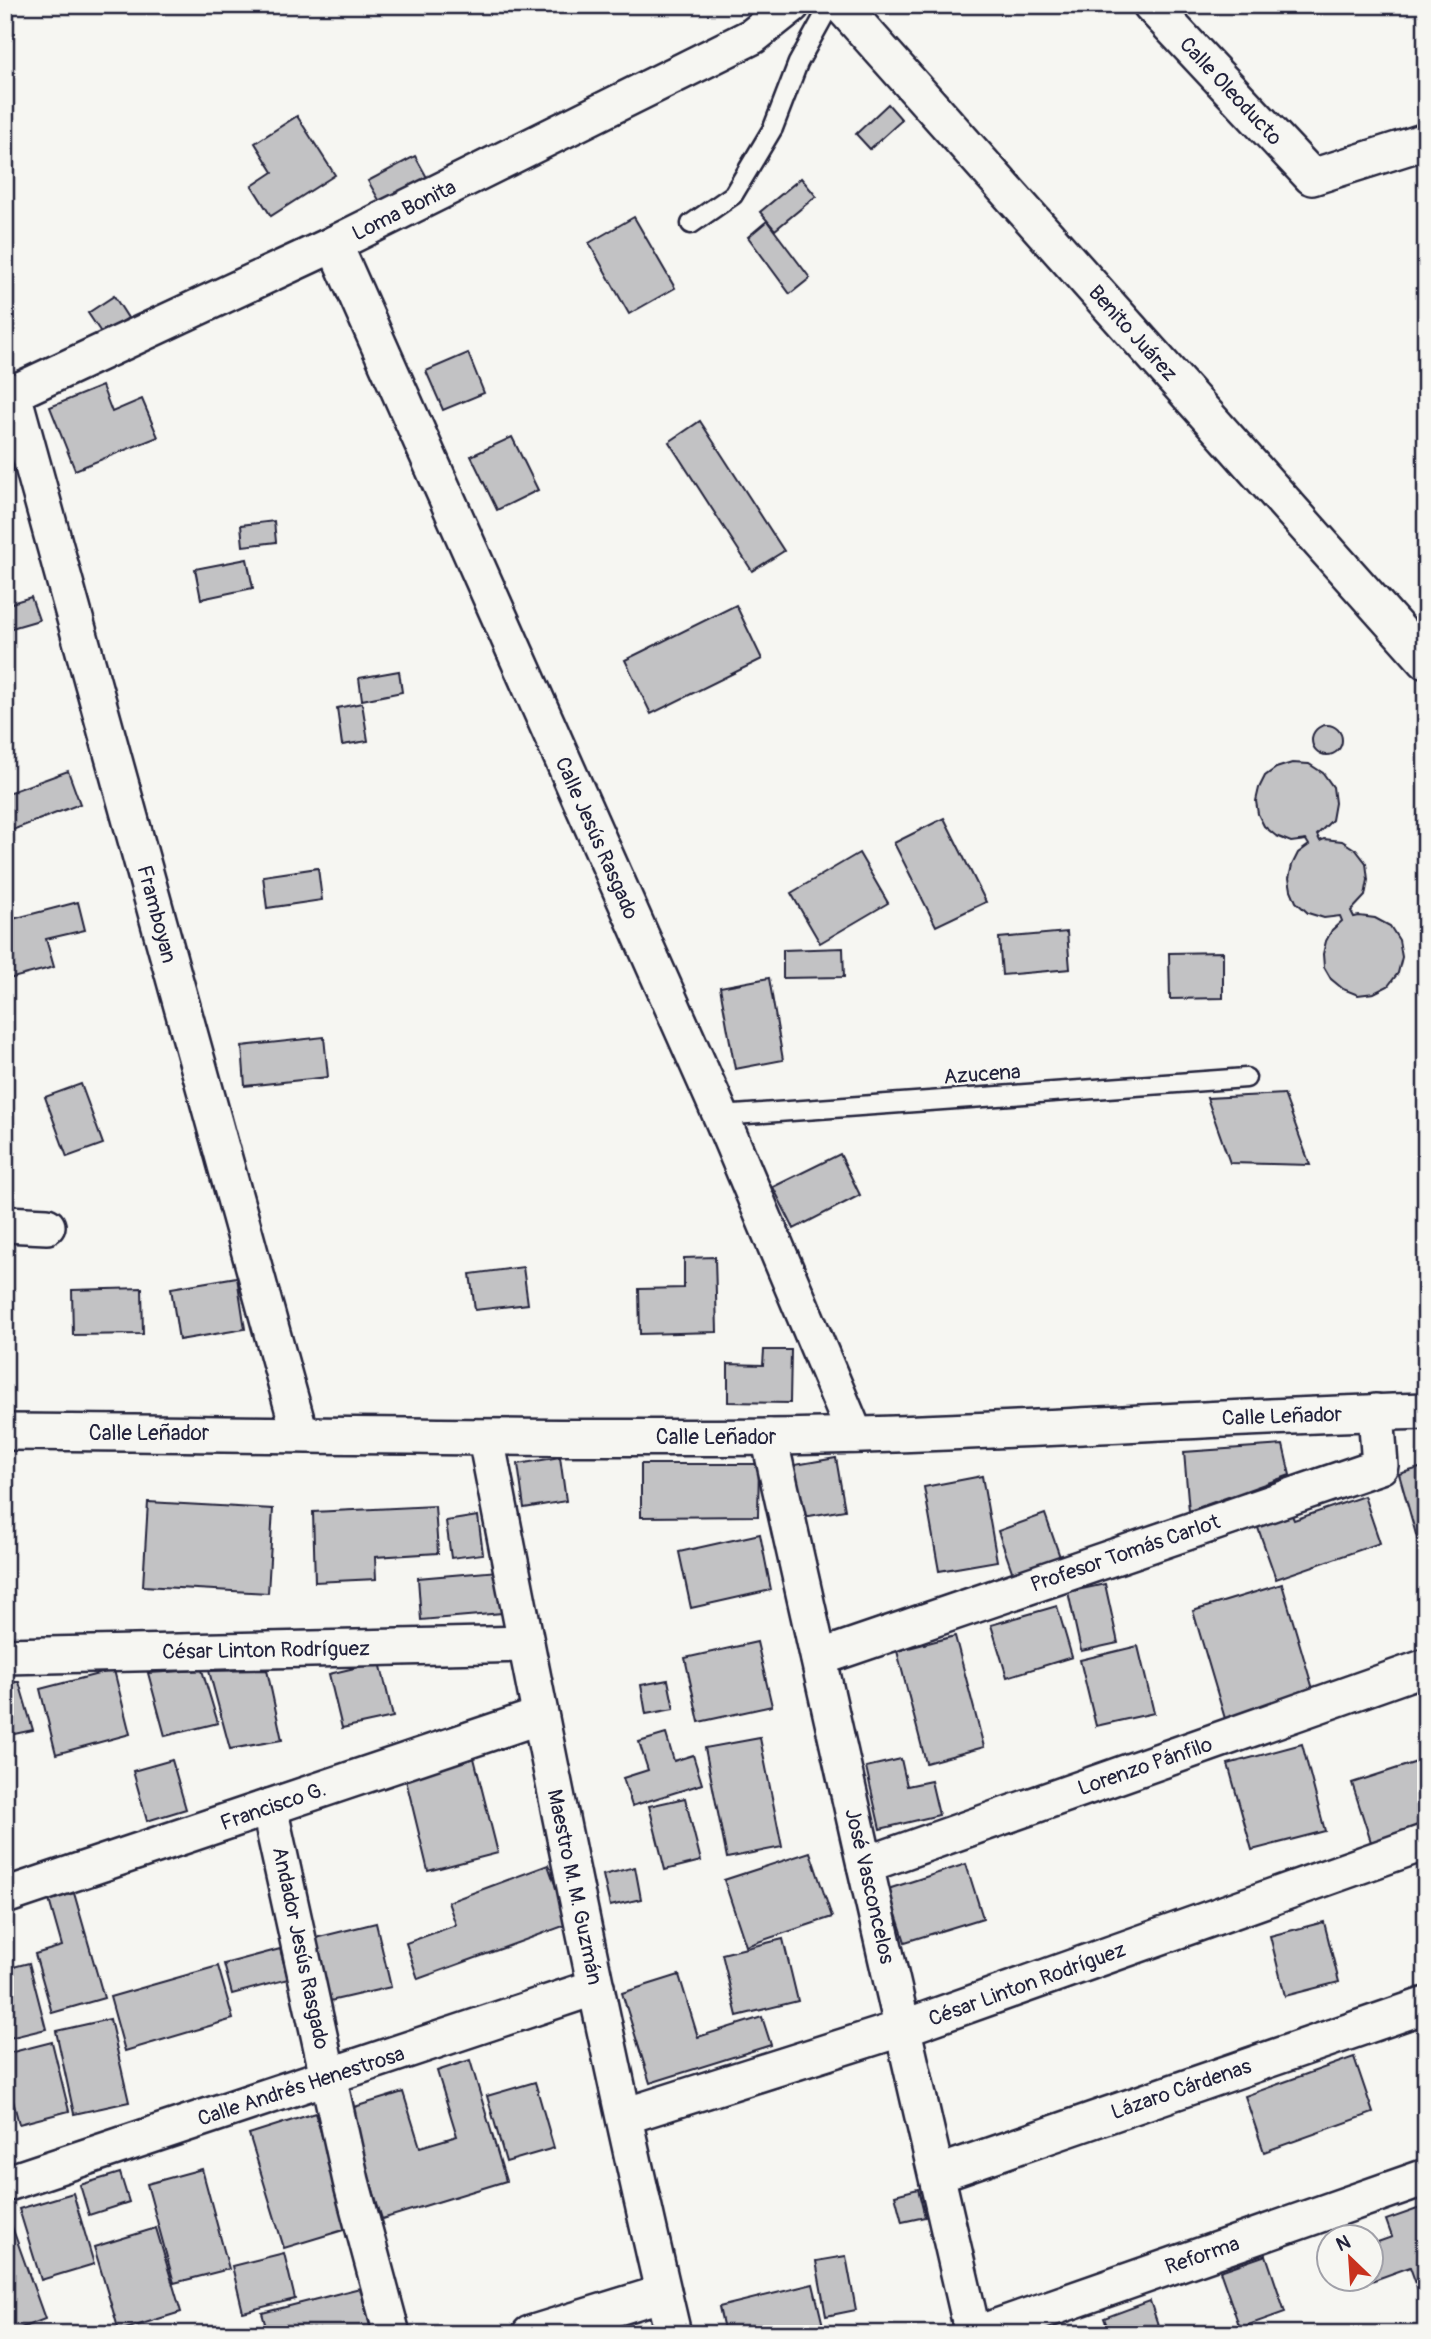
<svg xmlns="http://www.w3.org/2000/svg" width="1431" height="2339" viewBox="0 0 1431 2339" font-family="Pangolin,sans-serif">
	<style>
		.building { fill: #c2c2c4; stroke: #22223b; stroke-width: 2 }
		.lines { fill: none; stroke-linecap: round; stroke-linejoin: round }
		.service-casing { stroke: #22223b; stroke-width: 23 }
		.minor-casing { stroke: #22223b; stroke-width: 40 }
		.service { stroke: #f6f6f2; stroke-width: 18 }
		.minor { stroke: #f6f6f2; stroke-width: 35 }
		.labels { text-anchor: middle; stroke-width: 5; stroke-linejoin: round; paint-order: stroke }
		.street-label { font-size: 21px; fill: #22223b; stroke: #f6f6f2 }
	</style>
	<rect width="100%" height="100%" fill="#f6f6f2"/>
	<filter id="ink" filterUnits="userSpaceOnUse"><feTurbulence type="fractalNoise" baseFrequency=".0143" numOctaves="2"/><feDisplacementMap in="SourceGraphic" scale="14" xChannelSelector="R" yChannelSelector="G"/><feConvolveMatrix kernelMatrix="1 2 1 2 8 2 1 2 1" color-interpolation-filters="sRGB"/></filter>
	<g filter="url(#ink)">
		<!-- building -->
		<g class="building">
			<path d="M888 104 902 120 870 149 856 134Z"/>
			<path d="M297 116 335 175 271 216 252 186 273 172 255 143Z"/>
			<path d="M415 156 429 181 383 207 368 181Z"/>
			<path d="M801 178 816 196 775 230 760 212Z"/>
			<path d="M634 217 675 288 629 314 589 243Z"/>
			<path d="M767 221 810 278 790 294 748 237Z"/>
			<path d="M114 296 128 318 102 334 88 313Z"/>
			<path d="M468 353 484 393 443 410 426 371Z"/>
			<path d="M102 386 112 412 142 399 158 437 75 470 50 407Z"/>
			<path d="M700 421 784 551 752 571 669 442Z"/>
			<path d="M512 437 538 490 497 510 471 456Z"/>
			<path d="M274 521 276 542 243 546 241 525Z"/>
			<path d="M247 559 253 588 201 599 195 569Z"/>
			<path d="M31 597 39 620 5 630V605Z"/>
			<path d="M736 605 762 659 651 714 625 660Z"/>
			<path d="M399 671 402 692 362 700 359 678Z"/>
			<path d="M362 703 368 741 342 745 337 708Z"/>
			<circle cx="1327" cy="740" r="15"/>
			<path d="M1292 763 1309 764 1323 773 1333 787 1335 803 1332 820 1317 835 1320 841 1324 839 1342 841 1356 850 1366 863 1368 880 1365 896 1351 911 1354 917 1359 916 1375 918 1390 926 1399 940 1402 957 1398 973 1388 986 1374 993 1358 995 1343 989 1331 979 1324 967 1323 954 1326 941 1332 930 1342 921 1340 916 1324 918 1308 913 1296 902 1291 890 1289 878 1292 865 1298 853 1309 845 1306 840 1291 842 1276 836 1264 826 1258 814 1256 801 1259 788 1265 776 1276 768Z"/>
			<path d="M68 771 80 804 7 832 5 794Z"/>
			<path d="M944 818 986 902 936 926 894 843Z"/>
			<path d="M859 853 888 903 820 943 791 893Z"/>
			<path d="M318 868 322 900 267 908 263 876Z"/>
			<path d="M78 902 85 930 46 939 54 967 5 980V921Z"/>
			<path d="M1067 932 1070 969 1002 975 999 938Z"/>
			<path d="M843 948 844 977 783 978V950Z"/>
			<path d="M1223 952V998L1170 999 1169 953Z"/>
			<path d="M769 978 783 1060 735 1069 720 987Z"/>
			<path d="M324 1037 328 1077 245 1086 242 1046Z"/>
			<path d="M81 1084 103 1144 67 1157 45 1097Z"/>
			<path d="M1284 1094 1310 1165 1230 1163 1207 1098Z"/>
			<path d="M840 1154 860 1195 794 1229 773 1187Z"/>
			<path d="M715 1257 717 1332 640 1334 639 1289 684 1288V1258Z"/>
			<path d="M523 1267 528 1304 475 1310 470 1274Z"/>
			<path d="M237 1277 245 1329 179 1340 171 1288Z"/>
			<path d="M142 1288 143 1334 73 1335 72 1290Z"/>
			<path d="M764 1350H791L790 1403 728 1402V1364L763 1365Z"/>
			<path d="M1283 1445 1290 1475 1189 1511 1184 1452Z"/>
			<path d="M560 1457 566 1501 524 1508 518 1464Z"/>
			<path d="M836 1458 845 1510 803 1517 795 1465Z"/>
			<path d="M641 1464H759L758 1516 641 1517Z"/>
			<path d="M1426 1466V1570L1399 1474Z"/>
			<path d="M982 1476 997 1561 939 1571 924 1487Z"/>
			<path d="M1364 1496 1380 1543 1276 1579 1257 1525 1291 1513 1294 1520Z"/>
			<path d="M148 1502 273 1509 268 1593 143 1586Z"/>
			<path d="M435 1506 438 1553 375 1557 376 1579 315 1582 313 1512Z"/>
			<path d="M1045 1514 1060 1557 1013 1574 998 1531Z"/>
			<path d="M478 1516 483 1554 451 1558 446 1521Z"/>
			<path d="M760 1534 771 1590 691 1608 679 1552Z"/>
			<path d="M498 1571 502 1613 421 1620 418 1578Z"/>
			<path d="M1105 1584 1118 1643 1081 1651 1068 1592Z"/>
			<path d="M1282 1584 1315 1696 1226 1722 1193 1611Z"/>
			<path d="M1057 1606 1072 1657 1007 1677 991 1625Z"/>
			<path d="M955 1636 984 1747 926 1763 897 1651Z"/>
			<path d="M757 1642 772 1706 699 1722 685 1658Z"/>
			<path d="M1138 1646 1154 1713 1096 1726 1080 1660Z"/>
			<path d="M380 1662 393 1717 342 1728 329 1674Z"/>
			<path d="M114 1670 130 1734 56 1754 40 1689Z"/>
			<path d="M202 1670 218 1723 165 1736 148 1673Z"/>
			<path d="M267 1670 282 1740 230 1749 209 1671Z"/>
			<path d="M668 1680 674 1709 646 1714 641 1685Z"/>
			<path d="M5 1682H19L33 1730 5 1736Z"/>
			<path d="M666 1734 674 1761 693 1755 702 1784 632 1806 623 1778 648 1770 639 1742Z"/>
			<path d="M760 1738 782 1847 727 1858 705 1748Z"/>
			<path d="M1302 1744 1325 1831 1252 1850 1228 1764Z"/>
			<path d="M474 1758 498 1853 428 1871 405 1776Z"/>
			<path d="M901 1759 907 1786 931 1781 939 1815 880 1829 866 1767Z"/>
			<path d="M1426 1759V1824L1371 1842 1352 1783Z"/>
			<path d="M172 1760 186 1809 147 1821 133 1771Z"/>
			<path d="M685 1798 701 1861 665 1870 649 1806Z"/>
			<path d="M810 1852 832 1917 746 1946 724 1880Z"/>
			<path d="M966 1864 983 1918 905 1942 888 1889Z"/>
			<path d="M548 1865 569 1924 418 1979 406 1943 456 1925 448 1902Z"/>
			<path d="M635 1867 641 1899 610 1906 603 1875Z"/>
			<path d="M74 1893 104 1998 52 2013 35 1954 62 1946 49 1900Z"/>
			<path d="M1324 1922 1339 1982 1285 1996 1270 1936Z"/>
			<path d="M376 1923 391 1987 330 2001 315 1938Z"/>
			<path d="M783 1939 798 2001 737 2016 722 1954Z"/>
			<path d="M280 1949 288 1979 232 1994 224 1964Z"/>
			<path d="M29 1963 46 2029 5 2039V1969Z"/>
			<path d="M218 1966 233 2019 125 2051 110 1997Z"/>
			<path d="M679 1975 698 2037 762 2017 771 2045 650 2083 622 1993Z"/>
			<path d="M110 2019 129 2102 74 2114 56 2031Z"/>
			<path d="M52 2042 69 2111 19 2124 5 2069V2054Z"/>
			<path d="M1354 2057 1373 2113 1264 2152 1245 2096Z"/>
			<path d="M470 2060 506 2181 382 2219 348 2109 403 2092 420 2147 457 2136 437 2071Z"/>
			<path d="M535 2082 554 2148 506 2162 487 2096Z"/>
			<path d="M315 2113 350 2228 284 2248 249 2134Z"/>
			<path d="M202 2169 229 2269 174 2283 147 2184Z"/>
			<path d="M120 2173 129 2202 89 2215 80 2185Z"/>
			<path d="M918 2189 925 2217 902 2222 895 2195Z"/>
			<path d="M73 2193 94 2264 41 2280 19 2209Z"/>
			<path d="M1426 2206V2312L1410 2267 1355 2287 1353 2280H1372V2244L1392 2237 1386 2220Z"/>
			<path d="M11 2224 45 2319 13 2331 8 2317 5 2318V2226Z"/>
			<path d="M156 2228 181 2312 119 2331 94 2247Z"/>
			<path d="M284 2253 295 2299 243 2312 232 2266Z"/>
			<path d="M1266 2255 1285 2312 1240 2328 1220 2271Z"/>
			<path d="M846 2256 856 2310 826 2316 816 2261Z"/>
			<path d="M813 2284 825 2334H725L719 2307Z"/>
			<path d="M360 2288 372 2334H268L262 2313Z"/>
			<path d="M1150 2301 1161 2334H1110L1104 2318Z"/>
		</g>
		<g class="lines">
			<!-- service casing -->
			<g class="service-casing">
				<g id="service">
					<path d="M691 224 733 195 773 128 798 63 830 5"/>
					<path d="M721 1116 1246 1078"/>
				</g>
			</g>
			<!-- minor casing -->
			<g class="minor-casing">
				<g id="minor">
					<path d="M841 5 1426 661"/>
					<path d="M1151 5 1312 177 1426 141"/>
					<path d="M334 244 721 1116 855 1435"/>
					<path d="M13 394 300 1434"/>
					<path d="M5 397 334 244 753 36 792 5"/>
					<path d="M5 1224 47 1226"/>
					<path d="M5 1432C260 1433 515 1440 769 1437 988 1434 1207 1417 1426 1411"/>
					<path d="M769 1437 865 1865 973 2334"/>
					<path d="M486 1438C544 1737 603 2037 673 2334"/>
					<path d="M5 1656 526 1644"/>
					<path d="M819 1658 1380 1466 1376 1412"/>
					<path d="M269 1807 351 2181 392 2334"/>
					<path d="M865 1865 1426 1667"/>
					<path d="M5 1896 540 1716"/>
					<path d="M625 2116 903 2028 1426 1842"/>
					<path d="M937 2174 1426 2005"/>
					<path d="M5 2184 596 1987"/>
					<path d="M530 2334 663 2293"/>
					<path d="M977 2334 1426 2177"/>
				</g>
			</g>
			<!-- service -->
			<use href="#service" class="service"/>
			<!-- minor -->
			<use href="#minor" class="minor"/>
		</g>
	</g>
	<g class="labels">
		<!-- street labels -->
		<g class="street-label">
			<text transform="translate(1231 91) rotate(47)" y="7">Calle Oleoducto</text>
			<text transform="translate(404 210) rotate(-26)" y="7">Loma Bonita</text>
			<text transform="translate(1133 333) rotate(48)" y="7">Benito Juárez</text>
			<text transform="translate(597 838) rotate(66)" y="7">Calle Jesús Rasgado</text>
			<text transform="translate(157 914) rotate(75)" y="7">Framboyan</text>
			<text transform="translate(982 1074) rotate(-4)" y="7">Azucena</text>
			<text transform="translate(1282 1416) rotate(-2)" y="7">Calle Leñador</text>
			<text x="149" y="1440">Calle Leñador</text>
			<text x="716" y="1444">Calle Leñador</text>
			<text transform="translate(1125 1553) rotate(-19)" y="7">Profesor Tomás Carlot</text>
			<text transform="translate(266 1650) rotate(-1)" y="7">César Linton Rodríguez</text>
			<text transform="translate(1145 1766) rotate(-19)" y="7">Lorenzo Pánfilo</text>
			<text transform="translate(273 1806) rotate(-19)" y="7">Francisco G.</text>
			<text transform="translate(870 1886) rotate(77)" y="7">José Vasconcelos</text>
			<text transform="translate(575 1887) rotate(78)" y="7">Maestro M. M. Guzmán</text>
			<text transform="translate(301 1948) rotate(78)" y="7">Andador Jesús Rasgado</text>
			<text transform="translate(1027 1984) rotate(-20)" y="7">César Linton Rodríguez</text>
			<text transform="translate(301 2086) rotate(-18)" y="7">Calle Andrés Henestrosa</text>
			<text transform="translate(1181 2089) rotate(-19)" y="7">Lázaro Cárdenas</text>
			<text transform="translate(1202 2255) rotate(-19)" y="7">Reforma</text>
		</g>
	</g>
	<!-- margin -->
	<rect width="1431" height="2339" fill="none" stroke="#f6f6f2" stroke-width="28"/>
	<rect x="14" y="14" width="1403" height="2311" fill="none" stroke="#22223b" stroke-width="2.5" filter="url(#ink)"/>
	<!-- north arrow -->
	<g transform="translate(1350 2258) rotate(335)"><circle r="33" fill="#f6f6f2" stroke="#a1a1a9" stroke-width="2"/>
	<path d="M0-5L12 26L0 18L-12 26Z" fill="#c8321e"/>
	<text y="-10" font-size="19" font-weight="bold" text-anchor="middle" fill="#22223b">N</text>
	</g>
</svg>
